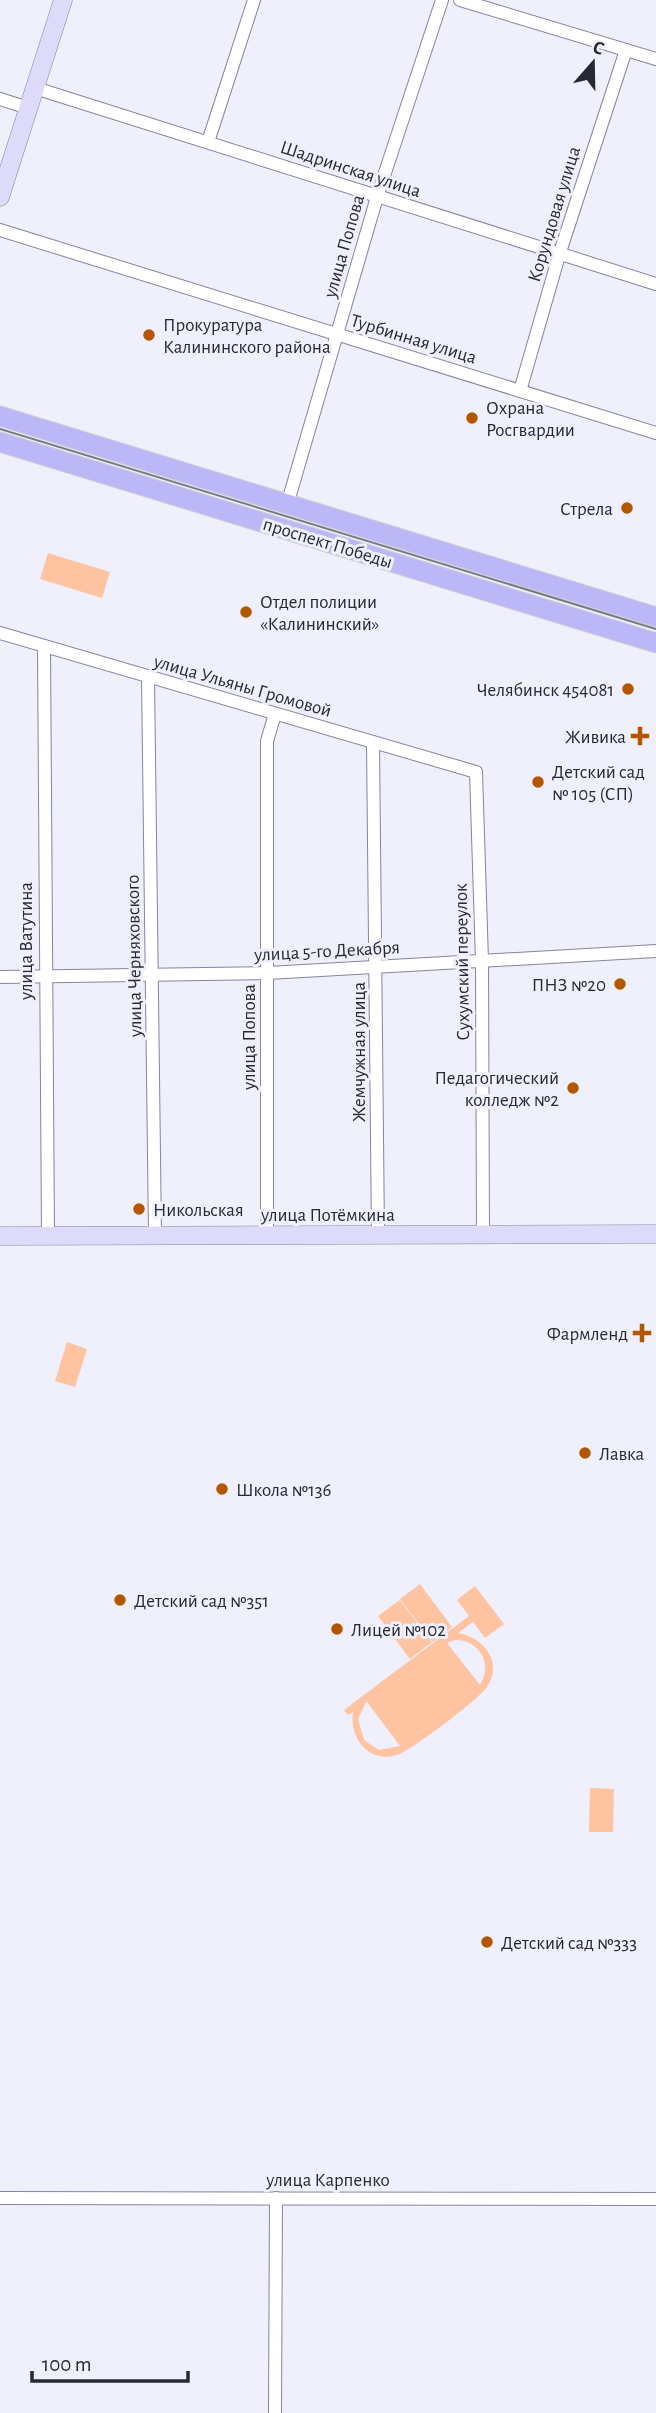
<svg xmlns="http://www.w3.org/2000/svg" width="656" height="2413" viewBox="0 0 656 2413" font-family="'Alegreya Sans',sans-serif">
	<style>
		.green { fill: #fec3a0; fill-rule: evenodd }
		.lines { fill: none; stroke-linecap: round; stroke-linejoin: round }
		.street-casing { stroke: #84849f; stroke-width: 14 }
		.secondary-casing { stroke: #84849f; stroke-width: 19 }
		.primary-casing { stroke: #d0d0d2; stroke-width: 21 }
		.street { stroke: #fff; stroke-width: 12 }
		.secondary { stroke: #dedbfa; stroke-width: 18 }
		.primary { stroke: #bcb7f6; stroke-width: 19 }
		.tram { stroke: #787984; stroke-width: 2 }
		.poi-dot { fill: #b35600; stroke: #eff0fc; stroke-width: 2.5 }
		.labels { text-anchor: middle; stroke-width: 6; stroke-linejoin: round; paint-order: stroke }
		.street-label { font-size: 19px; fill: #282833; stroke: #eff0fc }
		.poi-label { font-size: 19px; fill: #282833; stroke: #eff0fc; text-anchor: start }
	</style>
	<rect width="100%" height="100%" fill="#eff0fc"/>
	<!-- green -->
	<g class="green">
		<path d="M48 553 110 572 102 598 40 579Z"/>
		<path d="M67 1342 87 1349 75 1387 55 1381Z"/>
		<path d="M420 1584 452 1627 433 1642 400 1599Z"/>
		<path d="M475 1586 504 1624 485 1638 473 1622 458 1633C483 1637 504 1662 487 1687 479 1699 411 1751 397 1755 369 1764 349 1738 353 1712L348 1715 344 1710 469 1616 457 1600ZM455 1640C480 1640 493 1664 480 1685L447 1643ZM366 1702H367L400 1746 379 1750 364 1740 358 1719Z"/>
		<path d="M400 1600 432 1642 410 1659 378 1616Z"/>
		<path d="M590 1788 614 1789 613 1832H589Z"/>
	</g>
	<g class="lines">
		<!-- street casing -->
		<g class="street-casing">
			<g id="street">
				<path d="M460 0 656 59"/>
				<path d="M35 88 656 284"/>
				<path d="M0 99 28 108"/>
				<path d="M208 142 254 0"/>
				<path d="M0 230 656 433"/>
				<path d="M520 391 560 252 626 50"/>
				<path d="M287 505 377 197 442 0"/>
				<path d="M0 633 476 772 482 961 483 1235"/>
				<path d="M44 646 48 1235"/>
				<path d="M148 677 155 1235"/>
				<path d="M373 743 378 1235"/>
				<path d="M0 977 268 973 656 951"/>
				<path d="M267 1235V741L275 714"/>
				<path d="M0 2198 656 2199"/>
				<path d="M275 2413 276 2198"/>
			</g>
		</g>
		<!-- secondary casing -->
		<g class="secondary-casing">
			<g id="secondary">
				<path d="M0 197 63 0"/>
				<path d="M0 1236 656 1234"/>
			</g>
		</g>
		<!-- primary casing -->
		<g class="primary-casing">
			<g id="primary">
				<path d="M0 416 656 617"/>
				<path d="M0 442 656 643"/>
			</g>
		</g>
		<!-- street -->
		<use href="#street" class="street"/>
		<!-- secondary -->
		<use href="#secondary" class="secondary"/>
		<!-- primary -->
		<use href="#primary" class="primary"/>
		<!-- tram -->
		<path class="tram" d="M0 429 656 629"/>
	</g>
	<!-- markers -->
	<g class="poi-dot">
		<circle cx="149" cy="335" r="7"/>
		<circle cx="472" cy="418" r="7"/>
		<circle cx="627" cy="508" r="7"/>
		<circle cx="246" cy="612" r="7"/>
		<circle cx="628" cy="689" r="7"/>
		<path d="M636.5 725.5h7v7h7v7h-7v7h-7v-7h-7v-7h7z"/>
		<circle cx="538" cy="782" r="7"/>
		<circle cx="620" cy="984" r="7"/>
		<circle cx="573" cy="1088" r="7"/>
		<circle cx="139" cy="1209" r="7"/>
		<path d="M638.5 1322.5h7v7h7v7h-7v7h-7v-7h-7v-7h7z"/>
		<circle cx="585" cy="1453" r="7"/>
		<circle cx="222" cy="1489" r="7"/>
		<circle cx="120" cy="1600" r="7"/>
		<circle cx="337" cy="1629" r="7"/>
		<circle cx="487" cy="1942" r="7"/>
	</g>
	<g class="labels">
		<!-- street labels -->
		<g class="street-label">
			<text transform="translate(351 168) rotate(18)" y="7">Шадринская улица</text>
			<text transform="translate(553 214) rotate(-73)" y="7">Корундовая улица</text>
			<text transform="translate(343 246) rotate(-74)" y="7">улица Попова</text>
			<text transform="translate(414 338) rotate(17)" y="7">Турбинная улица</text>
			<text transform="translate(328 542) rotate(17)" y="7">проспект Победы</text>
			<text transform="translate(243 685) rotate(16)" y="7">улица Ульяны Громовой</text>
			<text transform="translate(25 941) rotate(-90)" y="7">улица Ватутина</text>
			<text transform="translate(327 950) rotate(-3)" y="7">улица 5-го Декабря</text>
			<text transform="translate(133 956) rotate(-91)" y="7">улица Черняховского</text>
			<text transform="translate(461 962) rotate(-91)" y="7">Сухумский переулок</text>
			<text transform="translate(248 1037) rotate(-90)" y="7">улица Попова</text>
			<text transform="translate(358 1052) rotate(-90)" y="7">Жемчужная улица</text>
			<text x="328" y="1221">улица Потёмкина</text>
			<text x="328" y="2186">улица Карпенко</text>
		</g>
		<!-- poi labels -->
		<g class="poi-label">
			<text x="163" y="331">Прокуратура<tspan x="163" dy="22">Калининского района</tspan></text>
			<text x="486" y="414">Охрана<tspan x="486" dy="22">Росгвардии</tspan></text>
			<text x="613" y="515" text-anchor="end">Стрела</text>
			<text x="260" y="608">Отдел полиции<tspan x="260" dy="22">«Калининский»</tspan></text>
			<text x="614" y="696" text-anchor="end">Челябинск 454081</text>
			<text x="626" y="743" text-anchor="end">Живика</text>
			<text x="552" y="778">Детский сад<tspan x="552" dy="22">№ 105 (СП)</tspan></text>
			<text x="606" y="991" text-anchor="end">ПНЗ №20</text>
			<text x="559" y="1084" text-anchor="end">Педагогический<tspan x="559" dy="22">колледж №2</tspan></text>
			<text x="153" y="1216">Никольская</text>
			<text x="628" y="1340" text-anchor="end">Фармленд</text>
			<text x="599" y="1460">Лавка</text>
			<text x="236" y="1496">Школа №136</text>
			<text x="134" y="1607">Детский сад №351</text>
			<text x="351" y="1636">Лицей №102</text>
			<text x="501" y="1949">Детский сад №333</text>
		</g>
	</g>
	<!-- north arrow -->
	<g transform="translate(593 63) rotate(20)" stroke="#eff0fc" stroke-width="5" paint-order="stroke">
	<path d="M0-5L12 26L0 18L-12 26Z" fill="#282833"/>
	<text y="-10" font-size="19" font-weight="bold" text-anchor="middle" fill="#282833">С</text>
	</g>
	<!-- scale -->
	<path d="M32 2371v10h156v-10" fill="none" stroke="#282833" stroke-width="3.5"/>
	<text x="42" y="2371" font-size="21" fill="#282833" stroke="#eff0fc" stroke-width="5" paint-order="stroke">100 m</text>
</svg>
